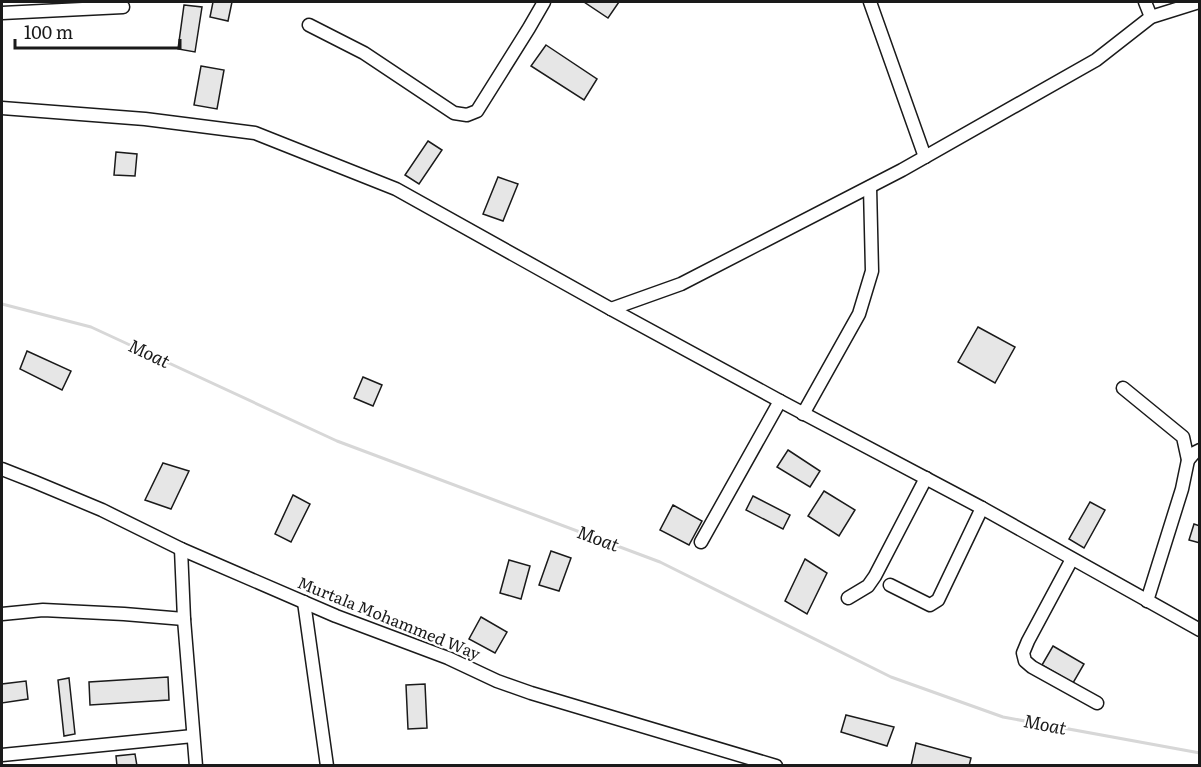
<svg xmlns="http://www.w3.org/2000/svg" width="1201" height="767" viewBox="0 0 1201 767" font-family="Literata,serif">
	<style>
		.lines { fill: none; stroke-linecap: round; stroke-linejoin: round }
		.stream { stroke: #d7d7d7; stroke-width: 3 }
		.building { fill: #e6e6e6; stroke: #1a1a1a; stroke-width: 1.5 }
		.minor-casing { stroke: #1a1a1a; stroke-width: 15 }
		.minor { stroke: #fff; stroke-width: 12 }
		.labels { text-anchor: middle; stroke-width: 4.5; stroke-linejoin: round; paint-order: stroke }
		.street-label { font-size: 16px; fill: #1a1a1a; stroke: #fff }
		.water-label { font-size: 18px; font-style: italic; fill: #1a1a1a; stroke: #fff }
	</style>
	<rect width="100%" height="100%" fill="#fff"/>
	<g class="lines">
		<!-- stream -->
		<path class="stream" d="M2 304 91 327 337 441 660 562 891 677 1003 717 1200 753"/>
	</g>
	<!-- building -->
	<g class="building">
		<path d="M213 2H232L228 21 210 17Z"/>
		<path d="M584 2H619L608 18Z"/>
		<path d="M184 5 202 7 195 52 178 49Z"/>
		<path d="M546 45 597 79 584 100 531 66Z"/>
		<path d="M201 66 224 70 217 109 194 105Z"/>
		<path d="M428 141 442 150 419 184 405 175Z"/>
		<path d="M116 152 137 154 135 176 114 175Z"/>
		<path d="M498 177 518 184 503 221 483 214Z"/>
		<path d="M978 327 1015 347 995 383 958 362Z"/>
		<path d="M27 351 71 371 62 390 20 369Z"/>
		<path d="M363 377 382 385 373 406 354 398Z"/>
		<path d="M788 450 820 471 810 487 777 467Z"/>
		<path d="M163 463 189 471 171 509 145 500Z"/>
		<path d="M824 491 855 510 839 536 808 516Z"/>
		<path d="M293 495 310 504 291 542 275 534Z"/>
		<path d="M753 496 790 515 783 529 746 510Z"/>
		<path d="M1090 502 1105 510 1084 548 1069 539Z"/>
		<path d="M673 505 702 521 689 545 660 530Z"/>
		<path d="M1194 524 1200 526V543L1189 540Z"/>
		<path d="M551 551 571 558 559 591 539 585Z"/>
		<path d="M805 559 827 573 807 614 785 601Z"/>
		<path d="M509 560 530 566 521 599 500 593Z"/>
		<path d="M481 617 507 632 495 653 469 639Z"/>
		<path d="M1053 646 1084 664 1073 683 1042 665Z"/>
		<path d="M168 677 169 700 90 705 89 682Z"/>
		<path d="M69 678 75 734 64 736 58 680Z"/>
		<path d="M26 681 28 699 2 703V684Z"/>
		<path d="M425 684 427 728 408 729 406 685Z"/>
		<path d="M846 715 894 727 887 746 841 732Z"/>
		<path d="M916 743 971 758 969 766H911Z"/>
		<path d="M135 754 137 766H117L116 756Z"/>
	</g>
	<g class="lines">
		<!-- minor casing -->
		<g class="minor-casing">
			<g id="minor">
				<path d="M870 2 925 157"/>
				<path d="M1145 2 1151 17"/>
				<path d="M2 13 123 7"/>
				<path d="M309 25 364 53 454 113 467 115 477 111 529 28 544 2"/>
				<path d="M2 108 145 119 255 133 396 189 611 309 780 401 982 508 1200 630"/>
				<path d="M611 309 681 284 902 170 1096 60 1151 17 1199 2"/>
				<path d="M1123 388 1183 437 1188 460 1182 489 1147 601"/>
				<path d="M803 414 859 314 872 271 870 187"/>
				<path d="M1188 460 1194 453 1200 450"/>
				<path d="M2 469 35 482 102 510 181 549 336 616 448 658 497 681 531 693 776 766"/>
				<path d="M701 542 780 401"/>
				<path d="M181 549 184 619 196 766"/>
				<path d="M1072 559 1028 641 1023 653 1025 661 1032 667 1097 703"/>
				<path d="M890 585 930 605 938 600 982 508"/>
				<path d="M848 598 868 586 875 576 926 478"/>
				<path d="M304 602 327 766"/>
				<path d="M2 614 43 610 124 614 184 619"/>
				<path d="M2 755 193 736"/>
			</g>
		</g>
		<!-- minor -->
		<use href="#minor" class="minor"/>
	</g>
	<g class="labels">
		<!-- street labels -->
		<g class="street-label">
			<text transform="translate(389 618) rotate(22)" y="6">Murtala Mohammed Way</text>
		</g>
		<!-- water labels -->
		<g class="water-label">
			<text transform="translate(149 354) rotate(25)" y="6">Moat</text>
			<text transform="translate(598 539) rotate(20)" y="6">Moat</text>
			<text transform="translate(1045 725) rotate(11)" y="6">Moat</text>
		</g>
	</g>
	<!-- border -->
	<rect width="1201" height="767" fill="none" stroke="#1a1a1a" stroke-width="6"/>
	<!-- scale -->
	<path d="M15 39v9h165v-9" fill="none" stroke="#1a1a1a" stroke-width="3"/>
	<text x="24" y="39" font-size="18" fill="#1a1a1a" stroke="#ffffff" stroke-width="4.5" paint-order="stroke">100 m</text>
</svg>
